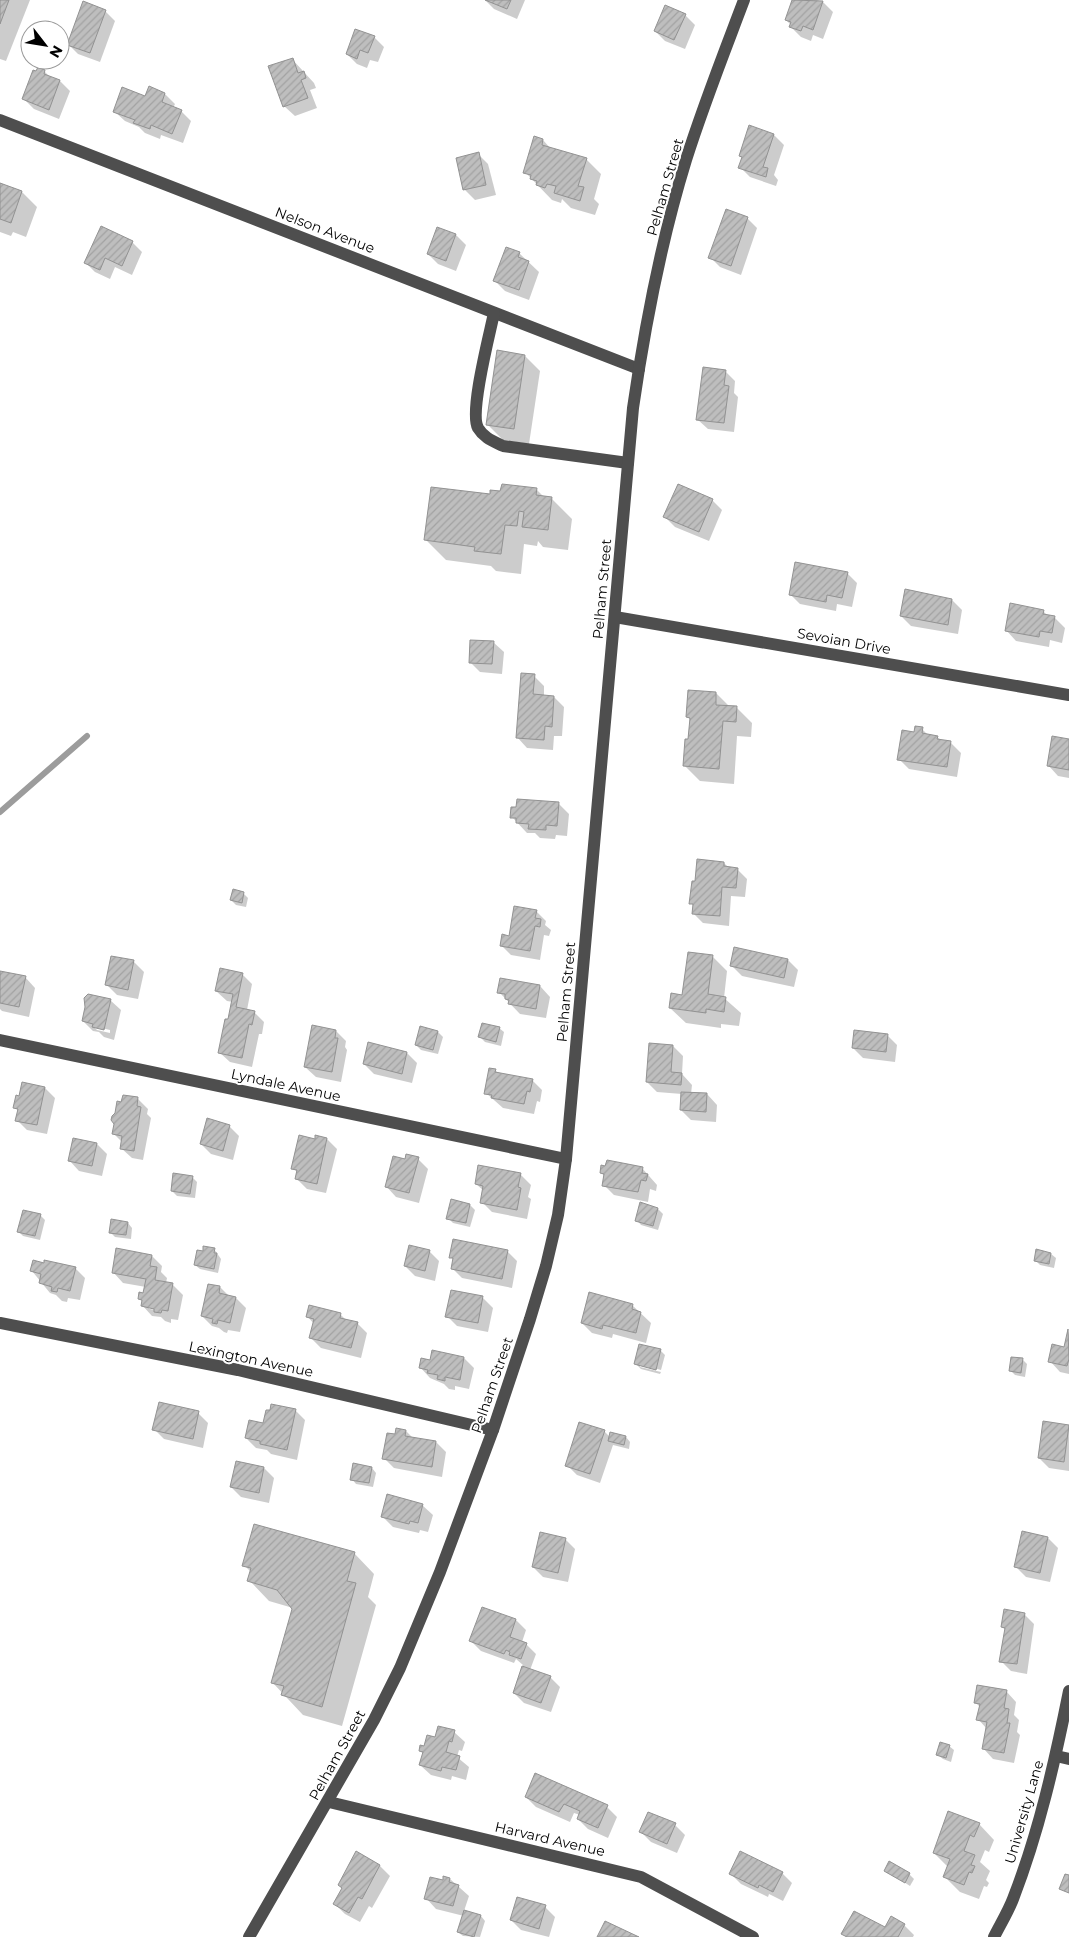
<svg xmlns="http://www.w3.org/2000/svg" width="1069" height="1937" viewBox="0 0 1069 1937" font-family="Montserrat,sans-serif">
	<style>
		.shadow { fill: #0003; fill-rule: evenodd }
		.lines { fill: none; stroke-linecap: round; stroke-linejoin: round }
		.stream { stroke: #9c9c9c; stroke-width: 6 }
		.building { fill: url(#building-hatch); stroke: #929292 }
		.minor { stroke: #4e4e4e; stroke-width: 12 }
		.labels { text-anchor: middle; stroke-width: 4; stroke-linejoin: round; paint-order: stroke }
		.street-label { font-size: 14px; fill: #000; stroke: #fff }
	</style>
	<defs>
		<pattern id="building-hatch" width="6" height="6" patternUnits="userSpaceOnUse" patternTransform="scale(1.25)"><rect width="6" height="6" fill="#bebebe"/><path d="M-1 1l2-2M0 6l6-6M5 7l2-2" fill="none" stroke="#a2a2a2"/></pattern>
	</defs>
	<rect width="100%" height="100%" fill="#fff"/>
	<!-- shadow -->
	<g class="shadow">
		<path d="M0 0H30L6 61 0 59Z"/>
		<path d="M485 0H525L517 19 494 9Z"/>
		<path d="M794 0H817L823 2 833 12 823 39 813 35 811 41 801 37 791 27V25L786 20Z"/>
		<path d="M105 11 115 21 100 62 78 54 68 44Z"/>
		<path d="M685 15 695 25 685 49 665 41 655 31Z"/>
		<path d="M374 37 384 47 378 62 370 60 367 68 357 64 347 54Z"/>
		<path d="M292 59 314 83 316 88 310 90 317 108 295 116 284 106Z"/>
		<path d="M44 71 51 78 60 81 70 91 59 119 34 109 24 99Z"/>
		<path d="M165 94 175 104 173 108 181 111 191 121 183 143 161 135 160 139 145 133 139 127 125 121 114 111 146 97Z"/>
		<path d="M774 135 784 145 774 175 778 180 776 186 750 177 740 167 743 158 740 156Z"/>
		<path d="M543 140 551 149 586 159 601 174 594 199 599 204 595 215 571 208 562 199 561 203 552 200 525 172Z"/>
		<path d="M478 154 488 164 496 195 475 200 464 189Z"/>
		<path d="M0 184 22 192 37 207 26 237 13 232 11 236 0 232Z"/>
		<path d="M747 218 757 228 741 275 720 267 710 257Z"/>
		<path d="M456 235 466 245 456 271 438 264 428 254Z"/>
		<path d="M132 242 142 252 132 275 115 267 110 279 95 272 85 262Z"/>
		<path d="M519 253 539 272 529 300 505 291 495 281Z"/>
		<path d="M525 356 540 371 529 444 503 440 487 424Z"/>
		<path d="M725 371 735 381 734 393 738 397 734 432 708 429 697 419Z"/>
		<path d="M536 489 545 498 552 499 572 519 568 550 543 547 538 541 537 546 524 544 521 574 496 571 491 566 446 560 426 540 491 495Z"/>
		<path d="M712 500 722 510 709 541 675 527 665 517Z"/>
		<path d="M847 573 857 583 852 607 837 604 836 611 800 604 790 594Z"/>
		<path d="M952 600 962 610 958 634 911 626 901 616Z"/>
		<path d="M1043 611 1049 617 1055 618 1065 628 1062 643 1050 640 1049 647 1016 641 1006 630Z"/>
		<path d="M493 642 504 652 502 674 480 672 470 662Z"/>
		<path d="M534 676 544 686V696L554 697 564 707 562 736H554L553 750 527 748 517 737Z"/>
		<path d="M716 693 730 707 737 708 752 723 751 737 737 736 734 784 700 781 685 766 691 720 688 717Z"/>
		<path d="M922 729 929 736 937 737 942 741 951 743 961 753 957 777 909 769 899 759 915 733Z"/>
		<path d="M1069 741V778L1058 776 1048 765Z"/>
		<path d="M559 804 569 814 567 836 556 835 555 839 540 838 535 833H527L512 817Z"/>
		<path d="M724 863 729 868 737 869 747 879 745 897 731 896 729 926 703 923 693 913 694 906 691 903 696 882Z"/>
		<path d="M243 893 248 898 246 907 236 905 231 900Z"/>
		<path d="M536 911 546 921 545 925 551 930 549 936 544 935 540 960 511 955 501 945Z"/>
		<path d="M712 956 727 971 724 998 741 1013 739 1026 721 1024V1028L686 1023 670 1008 683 996Z"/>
		<path d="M788 960 798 970 794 987 742 976 732 966Z"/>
		<path d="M133 961 144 972 138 999 117 995 107 985Z"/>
		<path d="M0 972 25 977 35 988 29 1017 2 1011 0 1009Z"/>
		<path d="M242 974 252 984 247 1010 254 1012 264 1022 262 1034H259L252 1067 230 1062 219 1052 229 1021 233 1002 227 1001 216 991Z"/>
		<path d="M540 986 550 997 546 1018 520 1014 499 992Z"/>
		<path d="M110 1000 121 1010 114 1040 104 1037 99 1032 93 1031 83 1021 86 1007ZM93 1026 110 1030V1033L97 1030Z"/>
		<path d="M421 1028 438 1032 443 1037 438 1054 421 1050 416 1045Z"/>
		<path d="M499 1028 504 1032 501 1046 485 1042 480 1037Z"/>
		<path d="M336 1031 346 1041 345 1047 347 1050 341 1082 316 1077 305 1067Z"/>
		<path d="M887 1035 897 1045 895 1062 863 1058 853 1048Z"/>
		<path d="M673 1046 683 1056 682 1074 692 1085 691 1094H707L717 1105 716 1122 691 1120 681 1110 682 1094 657 1092 647 1082Z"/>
		<path d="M407 1053 417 1063 412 1083 374 1074 364 1064Z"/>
		<path d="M495 1070 499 1074 532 1080 542 1090 540 1102 537 1101 534 1114 503 1108 486 1093Z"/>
		<path d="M45 1088 55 1098 47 1134 27 1130 17 1120 18 1111 15 1107 20 1097Z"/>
		<path d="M138 1099 148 1109 147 1114 151 1118 143 1160 132 1158 121 1148 122 1142 114 1134Z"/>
		<path d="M229 1126 239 1136 233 1160 211 1154 201 1144Z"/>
		<path d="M327 1139 337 1149 326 1193 307 1189 297 1179 298 1173 293 1168Z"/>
		<path d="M97 1144 107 1154 102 1176 79 1171 69 1160Z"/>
		<path d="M418 1159 428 1169 419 1203 396 1197 386 1186 406 1160Z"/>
		<path d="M642 1168 657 1185 656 1191 650 1189 648 1202 614 1195 604 1185 605 1177 601 1172Z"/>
		<path d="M520 1174 531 1185 528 1197 531 1199 527 1219 492 1212 482 1202 484 1191 476 1184Z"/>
		<path d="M192 1177 197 1182 195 1198 177 1196 172 1191Z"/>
		<path d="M452 1201 470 1205 475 1210 470 1227 453 1223 448 1218Z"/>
		<path d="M641 1204 658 1209 663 1214 658 1230 641 1225 637 1220Z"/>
		<path d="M40 1215 45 1220 40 1240 23 1236 19 1232Z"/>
		<path d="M128 1223 132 1228 131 1239 115 1237 110 1232Z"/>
		<path d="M214 1249 221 1259 218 1273 200 1269 195 1265Z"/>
		<path d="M429 1251 439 1261 435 1281 415 1276 405 1266Z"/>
		<path d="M507 1251 517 1261 512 1288 462 1278 452 1268 454 1260 451 1257Z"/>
		<path d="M1051 1254 1056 1258 1054 1268 1040 1265 1035 1260Z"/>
		<path d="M152 1256 162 1266 161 1272 167 1278 166 1283 172 1284 183 1295 178 1320 171 1319V1323L165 1321 161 1317 152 1316 142 1305 143 1302 139 1298 144 1294 146 1287 123 1283 113 1272ZM146 1306 160 1311 150 1309Z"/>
		<path d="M75 1268 85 1278 80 1300 68 1298 67 1302 62 1301 56 1295 50 1293 32 1271Z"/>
		<path d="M220 1287 229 1296 236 1298 246 1308 240 1332 228 1330 227 1333 224 1332 219 1328 212 1326 202 1316Z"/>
		<path d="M483 1298 493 1308 488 1332 457 1326 447 1316Z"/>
		<path d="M632 1305 651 1323 646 1343 613 1334 612 1338 592 1333 582 1323Z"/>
		<path d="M340 1314 347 1321 357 1323 367 1333 361 1358 321 1348 311 1338 314 1324 308 1317Z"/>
		<path d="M1069 1331V1374L1060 1372 1050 1361 1065 1348Z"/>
		<path d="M660 1350 665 1355 661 1370 640 1364V1367L661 1372 660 1374 641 1369 636 1364Z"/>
		<path d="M464 1358 474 1368 469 1389 455 1386V1390L449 1389 444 1384 430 1378 420 1367 431 1361Z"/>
		<path d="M1023 1360 1027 1364 1025 1377 1015 1375 1010 1370Z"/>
		<path d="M295 1410 305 1420 297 1460 271 1454 267 1450 256 1448 246 1438 264 1425Z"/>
		<path d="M198 1413 208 1423 203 1448 164 1439 154 1429Z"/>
		<path d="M1044 1422 1069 1426V1471L1049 1468 1039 1458Z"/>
		<path d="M397 1430 406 1431 413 1438 436 1442 446 1452 442 1477 394 1468 384 1458 396 1435Z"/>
		<path d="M604 1431 610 1437H626L630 1442 629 1449 613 1445 600 1483 577 1475 567 1465Z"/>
		<path d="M264 1468 274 1478 269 1503 241 1497 231 1487Z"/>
		<path d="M372 1468 376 1473 373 1487 356 1484 352 1479Z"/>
		<path d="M422 1505 433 1515 428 1532 420 1530 419 1533 393 1527 383 1517Z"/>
		<path d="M1048 1538 1058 1548 1050 1582 1026 1577 1016 1567Z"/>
		<path d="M565 1539 575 1549 568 1582 543 1577 533 1567Z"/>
		<path d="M354 1553 374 1574 368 1597 376 1605 342 1726 303 1715 272 1682 293 1608 269 1601 249 1580 251 1572 244 1565Z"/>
		<path d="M482 1608 516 1620 526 1630 522 1642 526 1644 536 1654 530 1670 550 1677 560 1687 551 1712 524 1703 514 1693 523 1665 516 1659 514 1663 481 1651 471 1641Z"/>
		<path d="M1024 1614 1034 1624 1027 1674 1011 1671 1001 1661 1006 1630 1002 1627Z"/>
		<path d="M1006 1691 1016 1702 1014 1715 1019 1720 1017 1732 1020 1735 1014 1763 993 1759 983 1748 987 1729 978 1719 980 1707 975 1702Z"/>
		<path d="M454 1732 465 1742 462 1751 459 1750 457 1757 469 1767 466 1780 452 1776 451 1780 431 1775 420 1765 423 1754 420 1750 436 1739Z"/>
		<path d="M949 1746 954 1750 951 1762 943 1759 938 1755Z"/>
		<path d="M536 1775 607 1807 617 1817 608 1838 588 1829 578 1819 580 1815 574 1813 570 1822 536 1807 526 1797Z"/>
		<path d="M979 1824 994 1840 989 1852 985 1850 980 1862 990 1871 986 1880 989 1883 987 1887 984 1886 979 1899 960 1892 945 1877 948 1867 934 1853Z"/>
		<path d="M675 1825 685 1835 677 1853 651 1842 641 1832Z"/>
		<path d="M357 1853 380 1866 390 1876 372 1908 369 1906 360 1922 345 1914 335 1904 343 1889 339 1885Z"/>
		<path d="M885 1870 909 1874 914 1879 910 1886Z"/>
		<path d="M782 1873 792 1883 783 1901 769 1894 768 1897 741 1884 731 1874Z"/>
		<path d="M450 1879 469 1896 464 1911 481 1916 485 1921 480 1937 463 1936 458 1932 464 1916 436 1909 426 1898 443 1882Z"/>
		<path d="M545 1907 555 1917 549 1937 521 1930 511 1920Z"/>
		<path d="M904 1925 914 1935 913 1937H846L843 1934 885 1929Z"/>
	</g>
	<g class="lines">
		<!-- stream -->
		<path class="stream" d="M0 812 87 736"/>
	</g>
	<!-- building -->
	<g class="building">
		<path d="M0 0H9L0 24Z"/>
		<path d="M485 0H511L507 9Z"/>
		<path d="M792 0 823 1 813 30 803 26 801 31 789 27 791 22 785 20Z"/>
		<path d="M83 1 106 10 90 53 67 45Z"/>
		<path d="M665 5 686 14 674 40 654 31Z"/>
		<path d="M355 29 375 36 368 53 360 50 357 59 346 54Z"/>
		<path d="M293 58 298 73 304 71 306 78 301 80 308 98 283 107 268 66Z"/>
		<path d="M38 67 45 70 44 74 60 80 49 110 22 99 33 70 36 71Z"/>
		<path d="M149 86 165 93 162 102 182 110 172 134 151 125 150 129 133 123 135 120 113 112 122 87 145 96Z"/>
		<path d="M749 125 774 134 763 167 768 168 766 177 738 168 742 157 739 156Z"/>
		<path d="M534 136 543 139 542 145 587 158 578 186 584 187 580 201 554 193 556 186 547 184 545 188 536 185 537 181 530 179 531 175 523 173Z"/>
		<path d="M479 152 486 185 463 190 456 158Z"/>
		<path d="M0 183 22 191 11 223 0 219Z"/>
		<path d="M726 209 748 217 731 266 708 258Z"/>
		<path d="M101 226 133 241 122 266 105 258 100 270 84 263Z"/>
		<path d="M437 227 456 234 446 261 427 254Z"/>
		<path d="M506 247 520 252 518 257 529 261 519 290 493 281Z"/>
		<path d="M497 350 525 355 514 429 486 425Z"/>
		<path d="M703 367 726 370 724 385 729 386 724 423 696 420Z"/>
		<path d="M502 484 537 488 536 495 552 497 548 530 522 527 524 512 519 511 517 526 505 525 501 554 474 551 475 547 424 540 431 487 490 494V490L500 491Z"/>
		<path d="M678 484 713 499 699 532 663 517Z"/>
		<path d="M795 562 848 572 842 598 827 595 826 602 789 595Z"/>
		<path d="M905 589 952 599 948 625 900 616Z"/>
		<path d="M1010 603 1044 610 1043 614 1055 616 1052 633 1040 631 1039 637 1005 631Z"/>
		<path d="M470 640 494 641 492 664 469 663Z"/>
		<path d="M521 673 535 674 533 694 554 696 552 727 545 726 544 740 516 738Z"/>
		<path d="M688 690 716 692V705L737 706 736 722 723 721 719 769 683 766 685 739H688L690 718 686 717Z"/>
		<path d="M915 726 923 727 922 733 938 736 937 739 951 741 947 767 897 760 902 730 914 732Z"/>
		<path d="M1052 736 1069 739V770L1047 766Z"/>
		<path d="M517 799 559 802 557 826 546 825V830L528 829 529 824 516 823V818H510L511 807H516Z"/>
		<path d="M697 859 724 862V866L738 868 736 888 722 887 720 916 692 914 693 904H689L692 881H695Z"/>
		<path d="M233 889 244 892 242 903 230 900Z"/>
		<path d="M514 906 537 910 535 918 541 919 540 927 535 926 530 951 500 946 502 934 509 936Z"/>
		<path d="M734 947 788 959 784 978 730 966Z"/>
		<path d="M688 952 713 955 708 994 726 997 724 1012 706 1009V1013L669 1008 671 993 682 995Z"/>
		<path d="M111 956 134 960 128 990 105 985Z"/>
		<path d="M220 968 243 973 236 1007 255 1011 252 1025 249 1024 242 1058 218 1053 225 1019H228L233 994 215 991Z"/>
		<path d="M0 971 26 976 19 1007 0 1003Z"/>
		<path d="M500 978 540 985 536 1009 508 1004 509 1000 505 999V994L497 993Z"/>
		<path d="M88 994 111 999 104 1030 92 1027 93 1024 82 1021 85 1007 84 998Z"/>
		<path d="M482 1023 500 1027 496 1042 478 1037Z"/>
		<path d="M312 1025 336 1030 335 1038H338L332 1072 304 1067Z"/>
		<path d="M420 1026 438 1031 433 1050 415 1045Z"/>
		<path d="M854 1030 888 1034 886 1052 852 1048Z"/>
		<path d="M368 1042 407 1052 402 1074 363 1064Z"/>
		<path d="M649 1043 673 1045 671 1072 682 1073 681 1085 646 1082Z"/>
		<path d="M489 1068 496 1069 495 1072 533 1079 530 1092 527 1091 524 1104 491 1098 492 1095 484 1094Z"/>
		<path d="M22 1082 45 1087 37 1125 15 1121 18 1109 13 1108 16 1095 19 1096Z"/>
		<path d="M681 1092 707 1093 706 1112 680 1110Z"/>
		<path d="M123 1095 138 1097 137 1106 141 1107 134 1151 120 1149 122 1136 112 1134 114 1124 111 1120 112 1116 115 1113 117 1101 121 1102Z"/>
		<path d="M207 1118 230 1125 223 1151 200 1144Z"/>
		<path d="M299 1135 315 1139V1135L327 1138 317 1184 295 1179 297 1170 291 1169Z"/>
		<path d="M73 1138 97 1143 92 1166 68 1161Z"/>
		<path d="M406 1154 419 1157 409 1193 385 1187 393 1156 405 1159Z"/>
		<path d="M607 1160 643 1167 642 1173 648 1174 646 1181 641 1180 638 1192 602 1186 604 1174 600 1173 601 1165 605 1166Z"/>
		<path d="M478 1165 521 1173 518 1187 521 1188 517 1210 480 1203 483 1186 475 1184Z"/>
		<path d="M173 1173 193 1176 190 1194 171 1191Z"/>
		<path d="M451 1199 470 1204 466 1223 446 1219Z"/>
		<path d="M640 1202 658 1208 653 1226 635 1221Z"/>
		<path d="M23 1210 41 1214 35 1236 17 1232Z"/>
		<path d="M111 1219 128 1222 126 1235 109 1233Z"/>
		<path d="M453 1239 508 1250 502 1279 451 1269 453 1258H449Z"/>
		<path d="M409 1245 430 1250 425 1271 404 1266Z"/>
		<path d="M203 1246 215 1248 214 1253H217L214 1269 194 1265 197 1250 203 1251Z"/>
		<path d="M116 1248 152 1255 150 1266 157 1267 155 1280 173 1283 168 1311 162 1310 161 1313 154 1312V1309L141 1306 142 1300 138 1299 139 1292 143 1293 146 1279 112 1273Z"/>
		<path d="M1036 1249 1051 1253 1049 1264 1034 1261Z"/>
		<path d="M33 1260 44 1263V1260L76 1267 70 1291 58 1288 57 1292 51 1291 52 1287 39 1283 41 1274 30 1271Z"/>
		<path d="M208 1284 220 1286 219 1293 236 1297 230 1323 218 1320 217 1324 212 1323 213 1319 201 1316Z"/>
		<path d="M451 1290 483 1296 478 1323 445 1317Z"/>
		<path d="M589 1292 633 1304 632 1309 641 1312 636 1333 603 1325 602 1329 581 1323Z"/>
		<path d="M309 1305 341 1313 340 1318 358 1322 351 1348 309 1338 314 1319 306 1317Z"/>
		<path d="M1068 1329 1069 1359 1067 1366 1048 1362 1052 1344 1064 1347Z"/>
		<path d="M639 1344 661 1349 656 1370 634 1364Z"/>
		<path d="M432 1350 464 1357 460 1380 445 1377V1381L437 1379 438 1375 427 1373 428 1370 419 1368 421 1358 430 1360Z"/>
		<path d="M1011 1357 1023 1358 1021 1373 1009 1371Z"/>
		<path d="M159 1402 199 1411 193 1439 152 1430Z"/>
		<path d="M271 1404 296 1409 287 1450 260 1444V1441L245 1438 249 1420 263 1423 266 1410H270Z"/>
		<path d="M1043 1421 1069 1425 1064 1462 1038 1458Z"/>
		<path d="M579 1422 605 1430 590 1474 565 1466Z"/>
		<path d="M396 1428 406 1430 405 1436 436 1441 432 1467 382 1459 387 1433 395 1434Z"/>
		<path d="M610 1432 626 1436 624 1445 608 1441Z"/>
		<path d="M236 1461 264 1467 259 1493 230 1487Z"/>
		<path d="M353 1463 372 1467 369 1483 350 1480Z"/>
		<path d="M387 1494 423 1504 418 1523 410 1521 409 1524 381 1517Z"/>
		<path d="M254 1524 355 1552 347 1581 356 1583 322 1707 281 1695 284 1686 271 1683 292 1609 277 1590 247 1581 251 1568 242 1566Z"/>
		<path d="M1022 1531 1048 1537 1040 1573 1014 1567Z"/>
		<path d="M540 1532 566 1538 558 1573 532 1567Z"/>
		<path d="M482 1607 516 1619 510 1637 527 1643 521 1659 509 1655 510 1652 506 1650 504 1654 469 1641Z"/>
		<path d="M1004 1609 1025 1613 1017 1664 999 1662 1005 1628 1001 1627Z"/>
		<path d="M522 1666 551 1676 541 1703 513 1693Z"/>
		<path d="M977 1685 1007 1690 1004 1708 1009 1709 1007 1723H1010L1004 1753 982 1749 987 1722 976 1720 980 1704 974 1703Z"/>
		<path d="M438 1726 455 1730 452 1742 449 1741 446 1752 460 1756 456 1770 442 1767 441 1771 419 1765 423 1752 419 1751 420 1745 424 1746 427 1735 435 1737Z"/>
		<path d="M940 1742 950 1745 946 1758 936 1755Z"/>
		<path d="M535 1773 608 1805 598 1828 577 1819 580 1811 564 1804 559 1812 525 1797Z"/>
		<path d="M948 1811 980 1823 974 1837 970 1835 964 1851 975 1855 971 1865 975 1866 972 1873 969 1872 964 1885 943 1877 950 1859 933 1853Z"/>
		<path d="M648 1812 676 1823 667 1844 639 1832Z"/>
		<path d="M356 1851 380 1865 362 1899 358 1897 349 1913 333 1904 342 1888 338 1885Z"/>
		<path d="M740 1851 783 1872 773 1892 759 1885 758 1888 729 1874Z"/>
		<path d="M889 1861 910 1873 905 1883 884 1871Z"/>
		<path d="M1065 1874 1069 1875V1893L1059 1889Z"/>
		<path d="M443 1876 450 1878 449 1882 459 1885 453 1906 424 1899 430 1877 443 1880Z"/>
		<path d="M517 1897 546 1905 539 1929 510 1920Z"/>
		<path d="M464 1910 481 1915 474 1937 457 1932Z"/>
		<path d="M854 1911 885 1927 891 1916 905 1924 898 1937H847L841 1934Z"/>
		<path d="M605 1921 639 1937H597Z"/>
	</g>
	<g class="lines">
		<!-- minor -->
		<g class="minor">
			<path d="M0 120 639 369"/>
			<path d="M494 313C490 333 469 412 478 428 484 438 493 441 503 446L628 463"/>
			<path d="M615 617 1069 695"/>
			<path d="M0 1040 566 1159"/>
			<path d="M0 1323 238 1370 493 1430"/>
			<path d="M1056 1756 1069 1759"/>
			<path d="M329 1802 641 1877 753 1937"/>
			<path d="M249 1937 374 1720 400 1668 440 1572 493 1430 530 1319 546 1266 558 1215 566 1159 633 408C645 325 661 241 686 160 703 106 724 53 744 0"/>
			<path d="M994 1937C1000 1925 1008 1912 1013 1899 1039 1832 1055 1761 1069 1691"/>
		</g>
	</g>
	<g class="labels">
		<!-- street labels -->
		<g class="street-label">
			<text transform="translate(665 187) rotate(-74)" y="5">Pelham Street</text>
			<text transform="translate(325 230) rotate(21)" y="5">Nelson Avenue</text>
			<text transform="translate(602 589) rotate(-85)" y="5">Pelham Street</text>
			<text transform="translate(844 641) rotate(10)" y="5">Sevoian Drive</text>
			<text transform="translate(566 992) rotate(-85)" y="5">Pelham Street</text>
			<text transform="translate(286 1085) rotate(12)" y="5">Lyndale Avenue</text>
			<text transform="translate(251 1359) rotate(12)" y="5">Lexington Avenue</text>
			<text transform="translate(492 1385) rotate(-71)" y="5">Pelham Street</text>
			<text transform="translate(337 1755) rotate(-61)" y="5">Pelham Street</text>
			<text transform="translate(1024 1812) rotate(-74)" y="5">University Lane</text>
			<text transform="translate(550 1839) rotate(13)" y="5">Harvard Avenue</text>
		</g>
	</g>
	<!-- north arrow -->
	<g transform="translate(45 45) rotate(121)"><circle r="24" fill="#ffffff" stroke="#999999"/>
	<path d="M0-4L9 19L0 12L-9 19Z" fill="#000000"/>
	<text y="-8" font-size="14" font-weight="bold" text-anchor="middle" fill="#000000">N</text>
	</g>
</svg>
